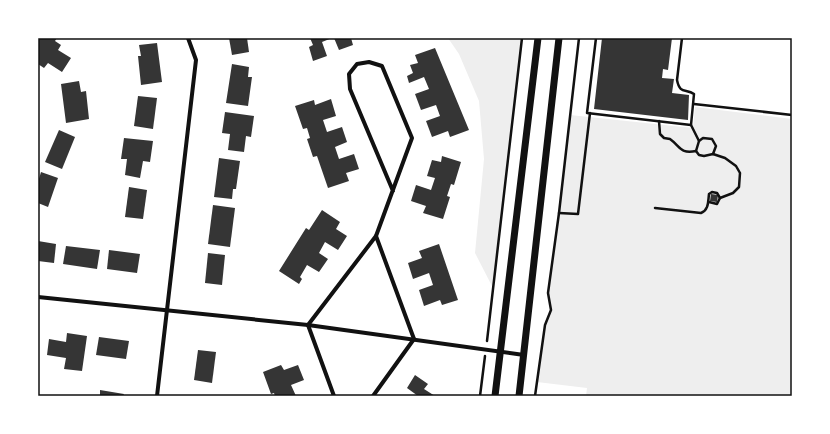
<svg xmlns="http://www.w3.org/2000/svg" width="830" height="434" viewBox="0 0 830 434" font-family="'Fira Sans',sans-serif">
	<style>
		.green { fill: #eee }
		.building { fill: #353535 }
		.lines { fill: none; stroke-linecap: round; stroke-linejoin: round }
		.path { stroke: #111; stroke-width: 2.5 }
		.minor { stroke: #111; stroke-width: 4 }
		.tertiary { stroke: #111; stroke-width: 7 }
		.neatline { fill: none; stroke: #111; stroke-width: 1.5 }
	</style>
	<rect width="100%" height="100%" fill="#fff"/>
	<!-- green -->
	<g class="green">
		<path d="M448 38H522L493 288 475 253 484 159 479 101 459 54Z"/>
		<path d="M695 107 792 119V396H586L587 388 537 382 545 325 551 310 548 293 570 115 693 128Z"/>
	</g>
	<!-- building -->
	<g class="building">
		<path d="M39 38H57L55 41 61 45 58 50 71 58 62 72 48 63 44 68 38 64Z"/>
		<path d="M229 38H247L249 52 232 55Z"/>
		<path d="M310 38H332L322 42 327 56 313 61 309 47 313 45Z"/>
		<path d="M334 38H351L353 45 339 50Z"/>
		<path d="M602 38H672L668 70 663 69 662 78 674 79 672 93 689 95 688 120 594 109Z"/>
		<path d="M157 43 162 82 141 85 138 56H141L139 45Z"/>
		<path d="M435 48 469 130 450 137 448 131 432 137 426 121 440 116 436 105 421 110 415 94 429 89 424 77 409 83 407 76 413 73 410 65 418 63 415 55Z"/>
		<path d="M232 64 249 67 248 77H252L248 106 226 103Z"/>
		<path d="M79 81 81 92 86 91 89 119 66 123 61 84Z"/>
		<path d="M138 96 157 98 153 129 134 126Z"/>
		<path d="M331 99 336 116 323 120 327 132 342 127 347 142 335 147 339 159 354 154 359 169 346 173 349 181 328 188 317 156 313 157 307 139 310 138 307 128 303 129 295 106 314 100 315 105Z"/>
		<path d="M225 112 254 116 251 137 246 136 244 152 228 150 230 134 222 133Z"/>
		<path d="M59 130 75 137 62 169 45 162Z"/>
		<path d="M124 138 153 141 150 162 143 161 140 178 125 175 127 159H121Z"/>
		<path d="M442 156 461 162 454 185 451 184 447 196 450 197 443 219 423 213 426 206 411 201 416 185 431 190 435 178 427 176 432 160 441 162Z"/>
		<path d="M219 158 240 161 236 189H233L232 199 214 197Z"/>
		<path d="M41 172 58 178 48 207 38 203V182Z"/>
		<path d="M129 187 147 190 143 219 125 217Z"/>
		<path d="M711 194 718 195 717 202 710 201Z"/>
		<path d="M213 205 235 208 230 247 208 244Z"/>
		<path d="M322 210 340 222 336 229 347 236 338 250 325 242 319 253 328 259 319 272 307 265 300 277 302 279 299 284 279 271 306 228 309 230Z"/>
		<path d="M38 241 56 244 54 263 38 261Z"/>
		<path d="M439 244 458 300 442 305 440 300 424 306 419 290 433 285 429 273 413 279 408 263 422 258 419 251Z"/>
		<path d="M66 246 100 250 97 269 63 264Z"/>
		<path d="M109 250 140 254 137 273 107 269Z"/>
		<path d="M208 253 225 255 222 285 205 283Z"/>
		<path d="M67 333 87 336 82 371 64 369 66 358 47 355 49 339 66 342Z"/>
		<path d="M99 337 129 341 126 359 96 355Z"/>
		<path d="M198 350 216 352 212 383 194 380Z"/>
		<path d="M281 365 284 370 298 365 304 380 291 385 296 396H275L274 393 271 394 263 372Z"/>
		<path d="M415 375 428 384 424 389 435 396H418L407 388Z"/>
		<path d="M100 390 124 394 123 396H100Z"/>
	</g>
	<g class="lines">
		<!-- path -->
		<g class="path">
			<path d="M596 38 587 113 691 125 694 94C686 88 680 95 677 80L682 38"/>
			<path d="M694 104 792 115"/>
			<path d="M691 125 699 141 696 151"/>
			<path d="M699 141 703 138 712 139 716 146 713 154"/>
			<path d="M709 202 717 204 720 198"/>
			<path d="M655 208 701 213C709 210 708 201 709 194L712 192 717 193 720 198 733 193 739 187 740 173 736 166 725 158 713 154 704 156 699 155 696 151C680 154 681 147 670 139L664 138 660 134 659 121"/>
			<path d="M559 213 578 214 590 113"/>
			<path d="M487 341 522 38"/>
			<path d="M480 396 485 356"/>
			<path d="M535 396 545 325 551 310 548 293 559 213 579 38"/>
		</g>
		<!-- minor -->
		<g class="minor">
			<path d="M376 236 412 138 382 66 369 62 357 64 349 74 350 89 393 191"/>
			<path d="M38 297 308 325 524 355"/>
			<path d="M308 325 376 236 414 339"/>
			<path d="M308 325 334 396"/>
			<path d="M157 396 196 60 188 38"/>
			<path d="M373 396 414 339"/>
		</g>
		<!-- tertiary -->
		<g class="tertiary">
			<path d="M495 396 538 38"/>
			<path d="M519 396 559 38"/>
		</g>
	</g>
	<!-- border -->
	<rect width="830" height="434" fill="none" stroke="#ffffff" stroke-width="78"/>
	<rect x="39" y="39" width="752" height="356" class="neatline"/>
</svg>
